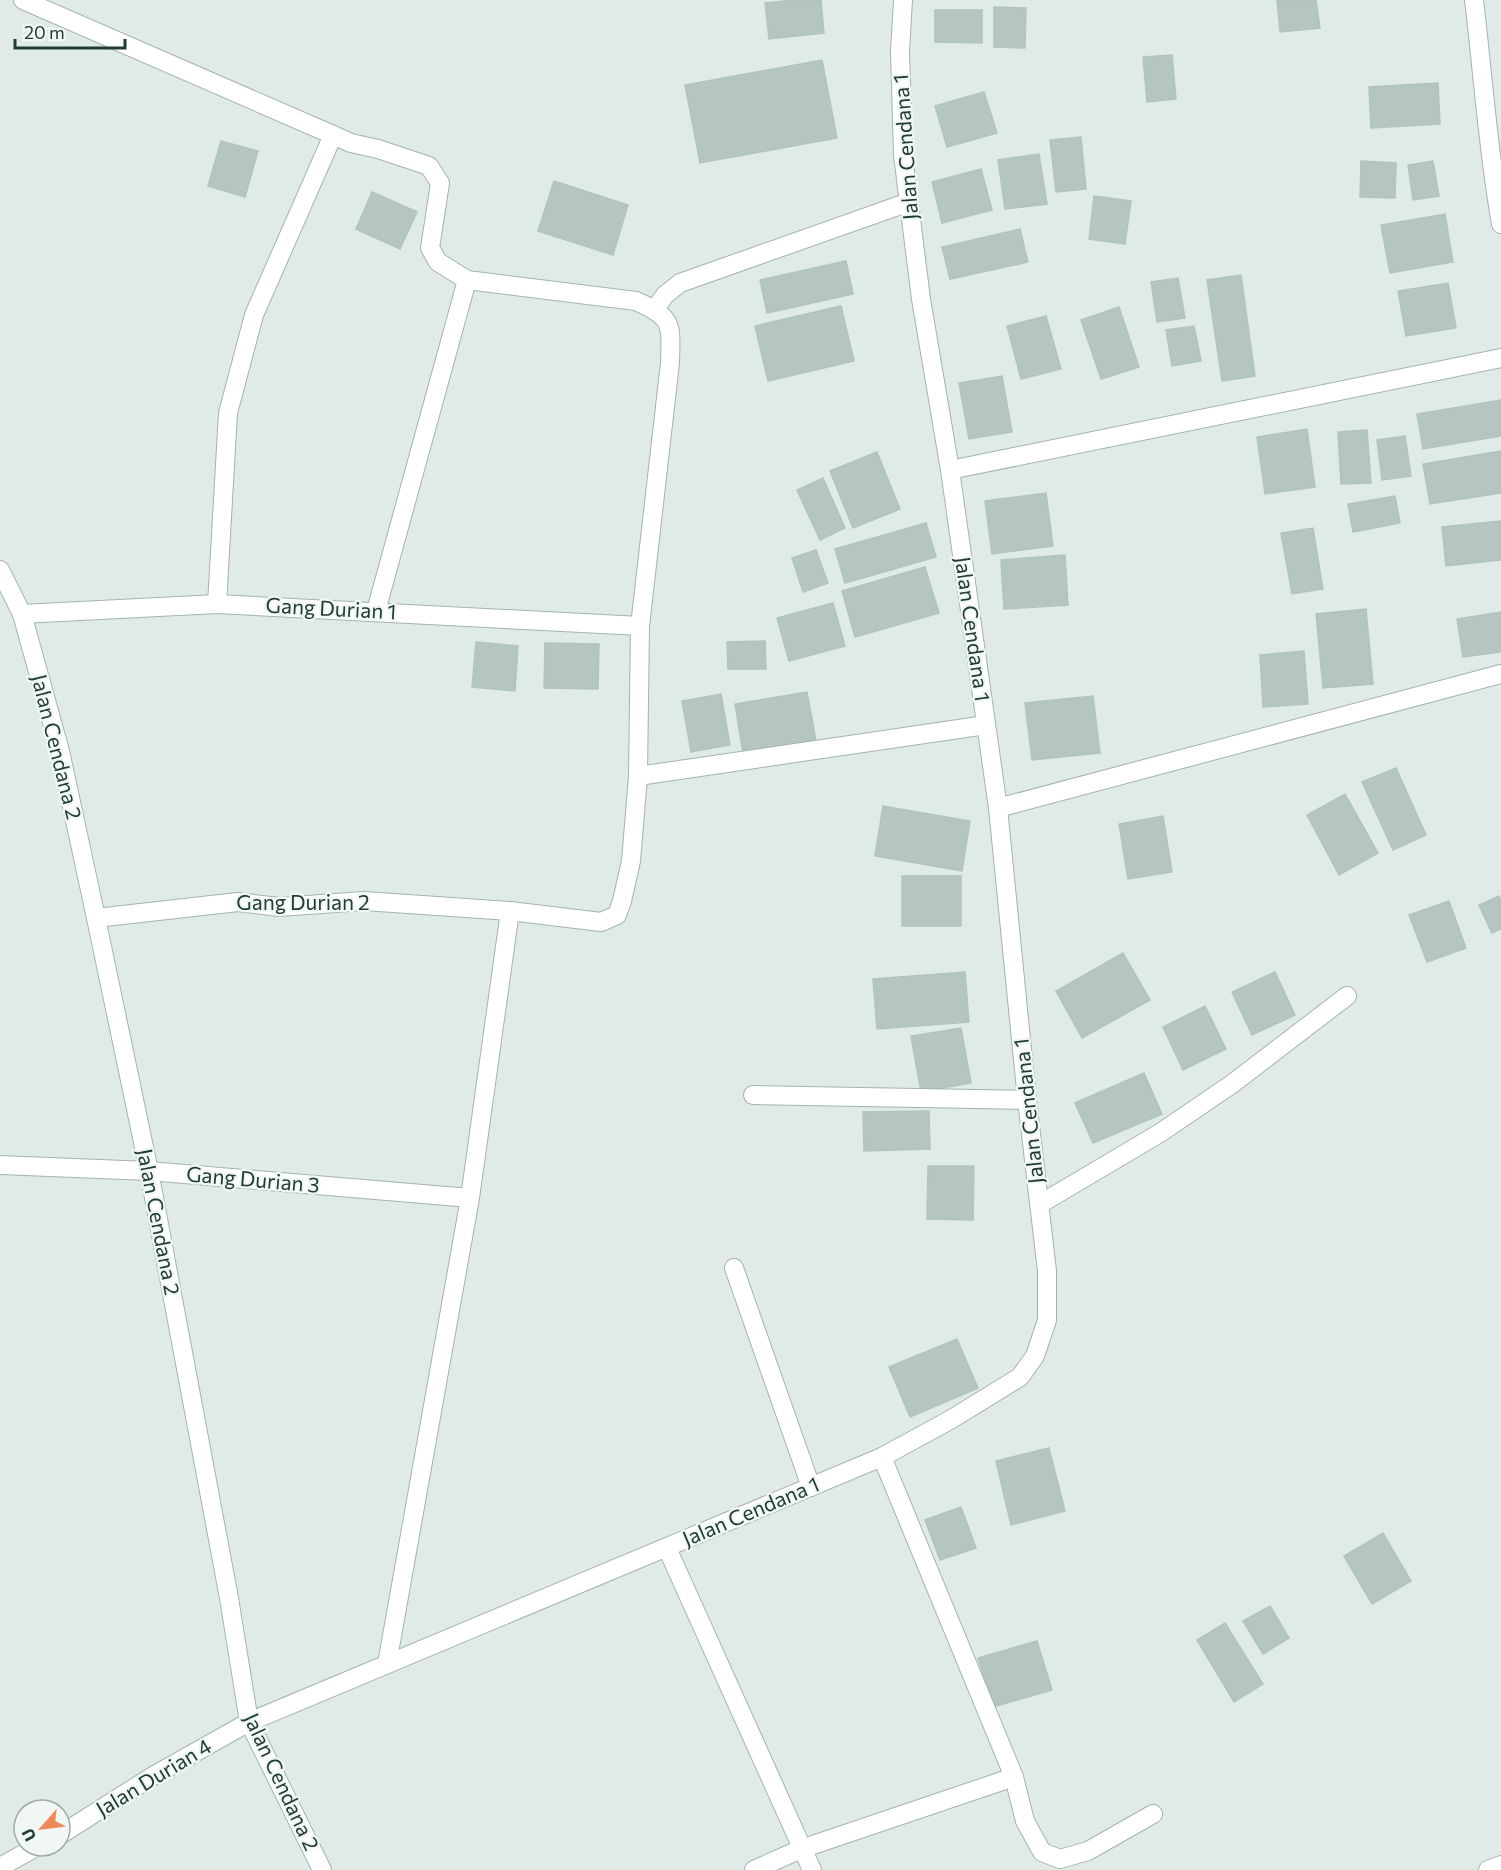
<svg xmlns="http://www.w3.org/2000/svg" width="1501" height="1870" viewBox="0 0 1501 1870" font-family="Commissioner,sans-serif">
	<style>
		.building { fill: #b5c5c0; stroke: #b2c4be; stroke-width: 1.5 }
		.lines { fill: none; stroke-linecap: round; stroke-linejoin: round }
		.street-casing { stroke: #a3b3ae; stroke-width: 20 }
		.secondary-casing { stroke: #9fb6b0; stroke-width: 20 }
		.street { stroke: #fff; stroke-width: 18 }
		.secondary { stroke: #fff; stroke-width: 18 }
		.labels { text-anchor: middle; stroke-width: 4.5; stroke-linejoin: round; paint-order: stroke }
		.street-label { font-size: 21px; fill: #213b36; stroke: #f0f7f4 }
	</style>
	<rect width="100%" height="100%" fill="#e0ebe7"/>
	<!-- building -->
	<g class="building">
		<path d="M795 0H821L824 33 769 39 765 3Z"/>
		<path d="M1277 0H1316L1320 28 1280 32Z"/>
		<path d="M994 7 1026 8 1025 48 994 47Z"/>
		<path d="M935 10H982V43L935 42Z"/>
		<path d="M1172 55 1176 99 1147 102 1143 57Z"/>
		<path d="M822 60 837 138 700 163 685 85Z"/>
		<path d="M1438 83 1440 124 1371 128 1369 87Z"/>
		<path d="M984 92 997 133 947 147 935 106Z"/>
		<path d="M1081 137 1086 189 1056 192 1050 140Z"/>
		<path d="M221 141 258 151 245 197 208 186Z"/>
		<path d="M1039 154 1047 204 1005 209 998 160Z"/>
		<path d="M1361 161 1396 163 1395 198 1360 197Z"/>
		<path d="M1433 161 1439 196 1413 200 1408 165Z"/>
		<path d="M981 169 992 210 942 223 932 182Z"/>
		<path d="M554 181 628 205 613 255 538 231Z"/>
		<path d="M372 192 417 212 400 249 356 229Z"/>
		<path d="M1094 196 1131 201 1125 244 1089 239Z"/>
		<path d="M1445 214 1453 262 1390 273 1381 225Z"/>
		<path d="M1020 229 1028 262 950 279 942 247Z"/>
		<path d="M846 261 853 294 767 313 760 280Z"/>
		<path d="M1241 275 1255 376 1222 381 1207 280Z"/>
		<path d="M1178 278 1185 318 1157 322 1151 282Z"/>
		<path d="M1448 283 1456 328 1406 336 1398 291Z"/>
		<path d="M841 306 854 361 768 381 755 326Z"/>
		<path d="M1119 307 1139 367 1101 379 1081 320Z"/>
		<path d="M1046 316 1061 369 1021 379 1007 326Z"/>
		<path d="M1194 326 1201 361 1172 366 1166 330Z"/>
		<path d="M1002 376 1012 432 969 439 959 383Z"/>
		<path d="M1501 400V436L1423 449 1417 414Z"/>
		<path d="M1307 429 1315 487 1265 494 1257 437Z"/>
		<path d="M1367 430 1371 483 1341 484 1338 432Z"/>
		<path d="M1405 436 1411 476 1382 480 1377 440Z"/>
		<path d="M1501 451V493L1430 504 1423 464Z"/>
		<path d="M877 452 900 509 853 528 830 471Z"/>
		<path d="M823 478 845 528 820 540 797 490Z"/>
		<path d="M1046 493 1053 546 992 554 985 501Z"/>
		<path d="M1395 496 1400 523 1353 532 1348 504Z"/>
		<path d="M1501 521V560L1446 566 1442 527Z"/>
		<path d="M926 523 936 557 845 583 835 549Z"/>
		<path d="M1313 528 1323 589 1292 594 1281 533Z"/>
		<path d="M816 550 828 583 803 592 792 558Z"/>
		<path d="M1065 555 1068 605 1004 609 1001 560Z"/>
		<path d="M925 567 939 613 855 637 842 591Z"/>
		<path d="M833 603 845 646 789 661 777 618Z"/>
		<path d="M1366 609 1373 684 1323 688 1316 614Z"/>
		<path d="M1501 612V652L1463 657 1457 619Z"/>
		<path d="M765 641 766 669H728L727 642Z"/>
		<path d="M476 642 518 646 515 691 472 687Z"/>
		<path d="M545 643 599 644 598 689 544 688Z"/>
		<path d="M1304 651 1308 704 1263 707 1260 655Z"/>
		<path d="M807 692 816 741 743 753 735 704Z"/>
		<path d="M721 694 730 745 691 752 682 701Z"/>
		<path d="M1093 696 1100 753 1032 760 1025 703Z"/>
		<path d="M1396 768 1426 835 1393 850 1362 782Z"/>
		<path d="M1345 794 1378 853 1339 875 1307 815Z"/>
		<path d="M883 806 970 821 962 871 875 856Z"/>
		<path d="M1163 816 1172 872 1128 879 1119 824Z"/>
		<rect x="902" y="876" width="59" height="50"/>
		<path d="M1499 896 1501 901V929L1492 933 1479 905Z"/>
		<path d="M1449 901 1466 948 1427 962 1409 915Z"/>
		<path d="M1123 953 1150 1000 1082 1038 1056 991Z"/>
		<path d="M965 972 969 1022 877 1029 873 979Z"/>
		<path d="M1275 972 1295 1015 1252 1035 1232 992Z"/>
		<path d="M1205 1006 1226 1049 1183 1070 1163 1027Z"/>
		<path d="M961 1028 971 1083 921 1092 911 1036Z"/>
		<path d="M1144 1073 1162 1114 1093 1143 1075 1103Z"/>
		<path d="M929 1111 930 1149 864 1151 863 1112Z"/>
		<path d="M928 1166H974L973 1220 927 1219Z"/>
		<path d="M957 1339 978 1388 910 1417 889 1367Z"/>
		<path d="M1049 1448 1065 1511 1011 1525 996 1461Z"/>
		<path d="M961 1507 976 1548 940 1560 925 1520Z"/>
		<path d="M1383 1533 1411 1581 1372 1604 1344 1556Z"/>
		<path d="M1270 1606 1289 1638 1263 1654 1243 1621Z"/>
		<path d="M1225 1623 1263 1684 1234 1702 1197 1640Z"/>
		<path d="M1037 1641 1052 1690 993 1707 978 1658Z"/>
	</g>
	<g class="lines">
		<!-- street casing -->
		<g class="street-casing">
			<g id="street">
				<path d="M23 0 333 135"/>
				<path d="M1474 0C1483 75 1488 151 1501 224"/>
				<path d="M655 309 665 295 680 283 909 202"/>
				<path d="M950 470 1501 358"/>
				<path d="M217 604 228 413 254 315 333 135 351 143 378 149 429 166 440 183 430 248 438 262 467 280 376 611"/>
				<path d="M22 614 217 604 640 626"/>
				<path d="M638 776 986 725"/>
				<path d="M998 808 1501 674"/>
				<path d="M96 918 238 902 279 907 364 901 510 911"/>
				<path d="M753 1095 1027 1100"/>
				<path d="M0 1165 149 1171 470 1198"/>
				<path d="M1040 1204 1160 1133 1232 1084 1347 996"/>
				<path d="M734 1268 811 1487"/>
				<path d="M882 1457 1014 1777 1025 1821 1042 1852 1060 1859 1088 1851 1153 1814"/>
				<path d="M667 1548 812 1870"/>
				<path d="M387 1664 470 1198 510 911 601 922 617 915 622 901 631 861 638 776 640 626 670 363C671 324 674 318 636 301L467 280"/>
				<path d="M60 1835 153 1776 249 1722 882 1457 950 1420 1020 1377 1035 1356 1047 1320V1271L1027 1100 998 808 950 470 921 299 903 155 900 51 903 0"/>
				<path d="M0 1867 38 1846"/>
				<path d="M754 1870 801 1849 1014 1777"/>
				<path d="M1488 1870 1501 1865"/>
			</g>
		</g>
		<!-- secondary casing -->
		<g class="secondary-casing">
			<path id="secondary" d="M0 570 22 614 60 751 96 918 149 1171 229 1598 249 1722 322 1870"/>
		</g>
		<!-- street -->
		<use href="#street" class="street"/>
		<!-- secondary -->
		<use href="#secondary" class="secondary"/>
	</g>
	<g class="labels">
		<!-- street labels -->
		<g class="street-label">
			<text transform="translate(906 147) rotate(-94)" y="7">Jalan Cendana 1</text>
			<text transform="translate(331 609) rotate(3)" y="7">Gang Durian 1</text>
			<text transform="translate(972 629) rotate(82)" y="7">Jalan Cendana 1</text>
			<text transform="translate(56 747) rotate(76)" y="7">Jalan Cendana 2</text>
			<text x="303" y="910">Gang Durian 2</text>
			<text transform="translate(1029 1111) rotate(-96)" y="7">Jalan Cendana 1</text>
			<text transform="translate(253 1180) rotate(5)" y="7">Gang Durian 3</text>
			<text transform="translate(158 1222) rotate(79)" y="7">Jalan Cendana 2</text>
			<text transform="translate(751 1512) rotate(-23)" y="7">Jalan Cendana 1</text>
			<text transform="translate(154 1778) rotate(-31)" y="7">Jalan Durian 4</text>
			<text transform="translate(281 1782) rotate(65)" y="7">Jalan Cendana 2</text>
		</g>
	</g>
	<!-- north arrow -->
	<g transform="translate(42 1828) rotate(242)"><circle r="28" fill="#f0f7f4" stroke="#9daca8" stroke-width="1.5"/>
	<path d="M0-4.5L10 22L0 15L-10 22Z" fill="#f08959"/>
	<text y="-9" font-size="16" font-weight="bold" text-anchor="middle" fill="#213b36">U</text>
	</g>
	<!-- scale -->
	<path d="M15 39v9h110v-9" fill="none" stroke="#213b36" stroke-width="3"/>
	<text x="24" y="39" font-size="18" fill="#213b36" stroke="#f0f7f4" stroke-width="4.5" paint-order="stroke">20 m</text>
</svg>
